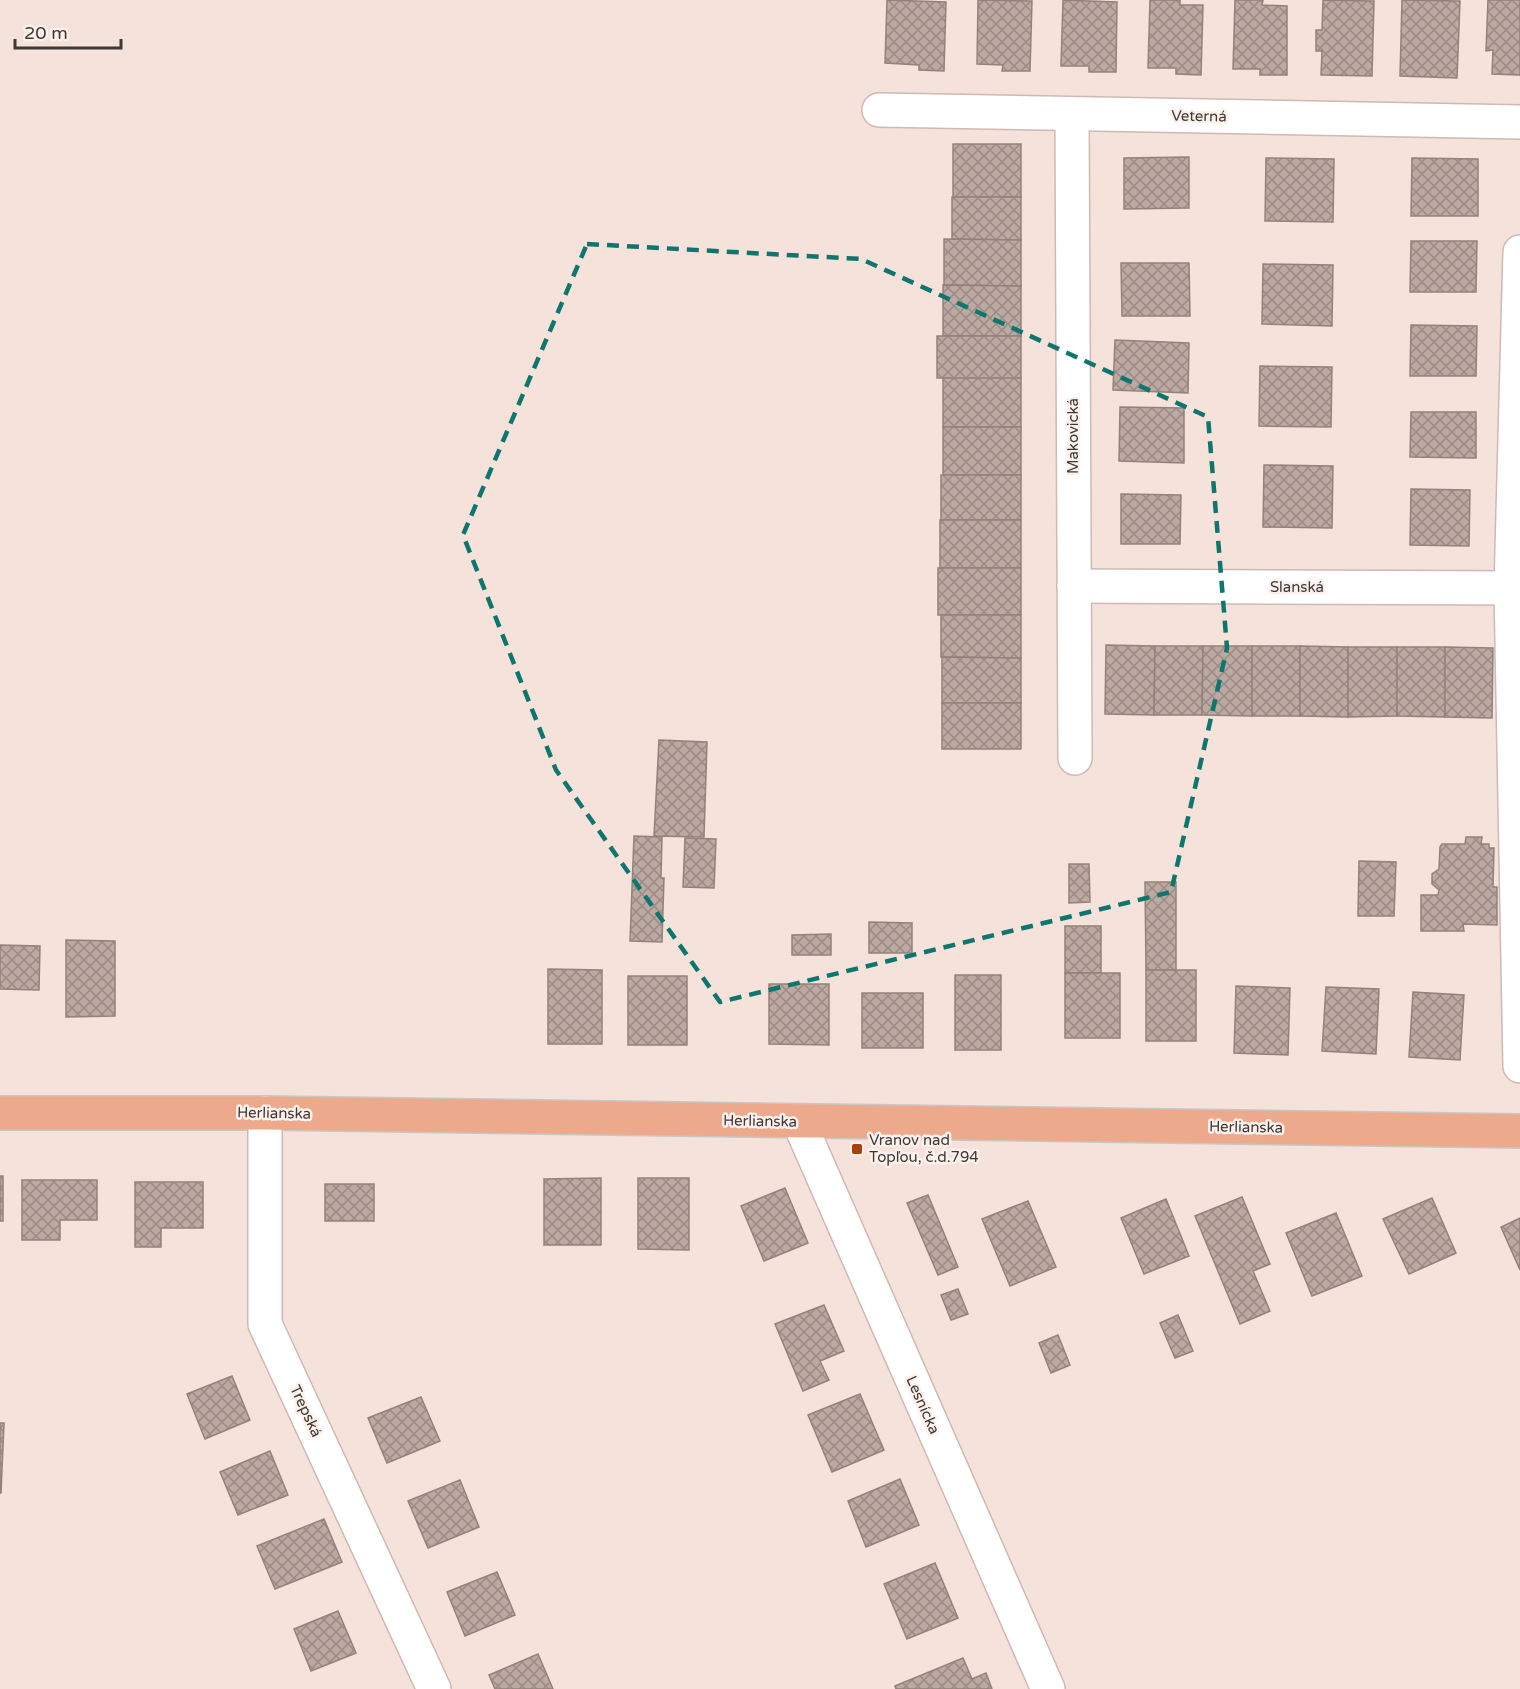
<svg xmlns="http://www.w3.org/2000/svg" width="1520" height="1689" viewBox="0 0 1520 1689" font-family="'Varela Round',sans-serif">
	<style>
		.building { fill: url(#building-cross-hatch); stroke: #93827b; stroke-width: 1.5 }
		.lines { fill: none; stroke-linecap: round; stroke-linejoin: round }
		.minor-casing { stroke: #cdbab3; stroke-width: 36 }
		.major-casing { stroke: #c9c7c6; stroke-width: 36 }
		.minor { stroke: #fff; stroke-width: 33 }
		.major { stroke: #eca98b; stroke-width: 33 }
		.marked { fill: none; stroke: #0f766e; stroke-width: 4.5; stroke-dasharray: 12 8; stroke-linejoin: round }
		.poi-dot { fill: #a6420d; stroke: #fcf1ec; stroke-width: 2 }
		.labels { text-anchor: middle; stroke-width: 5; stroke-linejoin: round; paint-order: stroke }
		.street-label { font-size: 15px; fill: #3f3835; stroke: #fcf1ec }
		.poi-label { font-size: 15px; fill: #3f3835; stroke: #fcf1ec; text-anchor: start }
	</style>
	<defs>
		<pattern id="building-cross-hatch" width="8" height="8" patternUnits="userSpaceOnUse" patternTransform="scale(1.5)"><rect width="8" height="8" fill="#bca9a2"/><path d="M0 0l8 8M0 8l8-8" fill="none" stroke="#9a8b85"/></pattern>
	</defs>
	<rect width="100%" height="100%" fill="#f5e2da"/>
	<!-- building -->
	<g class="building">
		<path d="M887 0 946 2 944 71 919 70V65L885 63Z"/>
		<path d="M978 0 1032 1 1030 71H1002L1003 65 977 64Z"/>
		<path d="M1063 0 1117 2 1116 72H1089V66H1061Z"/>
		<path d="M1150 0H1180V5H1203L1201 75 1176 74V68H1148Z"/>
		<path d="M1235 0H1263L1262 5 1287 6V75H1260V69H1233Z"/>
		<path d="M1323 0 1374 1 1372 76 1321 75 1322 51H1316V30H1322Z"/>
		<path d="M1402 0 1460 1 1457 78 1400 76Z"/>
		<path d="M1488 0H1520V75L1492 74 1493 50 1486 51Z"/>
		<rect x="953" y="144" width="68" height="53"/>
		<path d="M1189 157V208L1124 209V158Z"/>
		<path d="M1266 158 1334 159 1333 222 1265 221Z"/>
		<path d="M1412 158 1478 159V216H1411Z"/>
		<path d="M952 197H1021V240L952 239Z"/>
		<path d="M944 239 1021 240V286L944 285Z"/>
		<path d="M1411 241H1477L1476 292H1410Z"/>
		<path d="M1121 263H1189L1190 316H1122Z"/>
		<path d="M1263 264 1333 265 1332 326 1262 324Z"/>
		<path d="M943 285 1021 286V336H943Z"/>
		<path d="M1411 325 1477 326 1476 376H1410Z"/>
		<rect x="937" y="336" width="84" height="42"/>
		<path d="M1115 340 1189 343 1188 393 1113 390Z"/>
		<path d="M1260 366 1332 367 1331 427 1259 426Z"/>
		<rect x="943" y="378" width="78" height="49"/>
		<path d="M1120 407 1184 408V463L1119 461Z"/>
		<path d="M1411 412H1476V458L1410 457Z"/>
		<rect x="943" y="427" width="78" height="48"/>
		<path d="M1264 465 1333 466 1332 528 1263 527Z"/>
		<rect x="941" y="475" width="80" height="45"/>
		<path d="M1411 489 1470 490 1469 546 1410 545Z"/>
		<path d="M1121 494 1181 495 1180 544H1121Z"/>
		<rect x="940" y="520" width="81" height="48"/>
		<rect x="938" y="568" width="83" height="47"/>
		<path d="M941 615H1021V658L941 657Z"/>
		<path d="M1106 645 1155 646 1154 715 1105 714Z"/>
		<path d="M1155 646H1203L1202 715H1154Z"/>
		<path d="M1203 646H1252V716L1202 715Z"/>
		<rect x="1252" y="646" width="48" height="70"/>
		<path d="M1300 646 1348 647V717L1300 716Z"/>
		<path d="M1348 647H1397V716L1348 717Z"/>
		<path d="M1397 647H1445V717L1397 716Z"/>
		<path d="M1445 647 1493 648 1492 718 1445 717Z"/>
		<path d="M942 657 1021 658V703H942Z"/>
		<rect x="942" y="703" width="79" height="46"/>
		<path d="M659 740 707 742 704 837 654 836Z"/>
		<path d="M634 836 662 837 661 878H664L662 942 630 941Z"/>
		<path d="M1466 837H1482L1481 844H1489V848H1494L1493 887H1497V925L1463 924 1464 931H1421V895H1438L1439 890 1432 884V874L1439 869 1440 847 1442 844H1465Z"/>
		<path d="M685 838 716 839 714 888 683 887Z"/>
		<path d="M1359 861 1396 862 1394 916H1358Z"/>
		<path d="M1069 864H1089L1090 902 1069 903Z"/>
		<path d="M1145 882H1176V970H1146Z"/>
		<path d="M869 922 912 923V953H869Z"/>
		<rect x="1065" y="926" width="36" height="47"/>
		<path d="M831 934V955H792V935Z"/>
		<path d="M66 940 115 941V1016L66 1017Z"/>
		<path d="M0 945 40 946 39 990 0 989Z"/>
		<path d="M548 969 602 970V1044H548Z"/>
		<rect x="1146" y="970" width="50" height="71"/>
		<rect x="1065" y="973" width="55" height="65"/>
		<rect x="955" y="975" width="46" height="75"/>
		<rect x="628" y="976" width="59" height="69"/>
		<path d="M769 984H829V1045L769 1044Z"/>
		<path d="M1236 986 1290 988 1288 1055 1234 1053Z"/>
		<path d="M1326 987 1379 989 1376 1054 1322 1051Z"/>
		<path d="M1413 992 1464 995 1460 1060 1409 1057Z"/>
		<rect x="862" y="993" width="61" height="55"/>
		<rect x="0" y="1176" width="3" height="45"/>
		<path d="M601 1178V1245H544V1179Z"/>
		<path d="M638 1178H689V1250L638 1249Z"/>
		<path d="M22 1180H97V1220H60V1240H22Z"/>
		<path d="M135 1182H203V1228H161V1247H135Z"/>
		<rect x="325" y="1184" width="49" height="37"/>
		<path d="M785 1188 808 1243 764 1261 741 1206Z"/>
		<path d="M928 1195 958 1267 938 1275 907 1203Z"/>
		<path d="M1242 1197 1270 1264 1253 1271 1270 1311 1240 1324 1195 1216Z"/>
		<path d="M1432 1198 1456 1253 1409 1274 1383 1219Z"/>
		<path d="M1166 1199 1189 1256 1144 1274 1121 1218Z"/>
		<path d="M1028 1201 1056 1267 1010 1286 982 1219Z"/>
		<path d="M1336 1213 1362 1276 1312 1296 1286 1233Z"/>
		<path d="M1520 1218V1270L1501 1227Z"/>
		<path d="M958 1289 968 1314 951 1320 941 1295Z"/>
		<path d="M824 1305 844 1351 820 1361 829 1380 803 1391 775 1324Z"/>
		<path d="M1178 1315 1193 1351 1175 1358 1160 1323Z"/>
		<path d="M1058 1335 1070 1365 1051 1373 1039 1343Z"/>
		<path d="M232 1376 250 1420 205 1439 187 1394Z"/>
		<path d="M860 1394 884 1450 832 1472 808 1415Z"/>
		<path d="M421 1397 440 1441 387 1463 368 1418Z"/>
		<path d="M0 1423H4L1 1493H0Z"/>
		<path d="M270 1451 288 1495 238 1515 220 1472Z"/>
		<path d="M900 1479 919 1525 866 1547 848 1501Z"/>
		<path d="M460 1480 479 1527 428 1548 408 1501Z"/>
		<path d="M324 1519 342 1562 275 1589 257 1546Z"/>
		<path d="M935 1563 958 1618 907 1639 884 1584Z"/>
		<path d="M497 1572 515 1615 465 1636 447 1592Z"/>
		<path d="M338 1611 356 1653 311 1671 294 1629Z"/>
		<path d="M538 1654 553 1689H495L489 1675Z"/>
		<path d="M963 1658 972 1679 986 1673 992 1689H896L895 1686Z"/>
	</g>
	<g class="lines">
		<!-- minor casing -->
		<g class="minor-casing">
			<g id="minor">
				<path d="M879 110 1520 122"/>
				<path d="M1072 114 1075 758"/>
				<path d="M1520 252 1511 588 1520 1066"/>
				<path d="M1074 586 1520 588"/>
				<path d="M265 1113V1324L434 1689"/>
				<path d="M799 1122 1048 1689"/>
			</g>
		</g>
		<!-- major casing -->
		<g class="major-casing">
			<path id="major" d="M0 1113H265L1520 1131"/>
		</g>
		<!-- minor -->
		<use href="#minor" class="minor"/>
		<!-- major -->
		<use href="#major" class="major"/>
	</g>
	<!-- marked area -->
	<path class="marked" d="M587 244 861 259 1208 417 1227 648 1171 892 720 1002 556 770 463 535Z"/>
	<!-- markers -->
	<rect class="poi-dot" x="851" y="1143" width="12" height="12" rx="3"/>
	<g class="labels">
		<!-- street labels -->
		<g class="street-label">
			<text transform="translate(1199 116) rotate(1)" y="5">Veterná</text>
			<text transform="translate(1073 436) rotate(-90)" y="5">Makovická</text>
			<text x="1297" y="592">Slanská</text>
			<text transform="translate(274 1113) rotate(1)" y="5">Herlianska</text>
			<text transform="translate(760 1121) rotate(1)" y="5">Herlianska</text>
			<text transform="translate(1246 1127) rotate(1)" y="5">Herlianska</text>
			<text transform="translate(923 1405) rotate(66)" y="5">Lesnícka</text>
			<text transform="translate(306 1411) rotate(65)" y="5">Trepská</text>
		</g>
		<!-- poi labels -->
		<g class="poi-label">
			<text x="869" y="1145">Vranov nad<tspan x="869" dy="17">Topľou, č.d.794</tspan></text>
		</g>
	</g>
	<!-- scale -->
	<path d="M15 39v9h106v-9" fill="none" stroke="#3f3835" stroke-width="3"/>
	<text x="24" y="39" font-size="18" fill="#3f3835" stroke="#fcf1ec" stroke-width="4.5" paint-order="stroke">20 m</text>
</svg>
